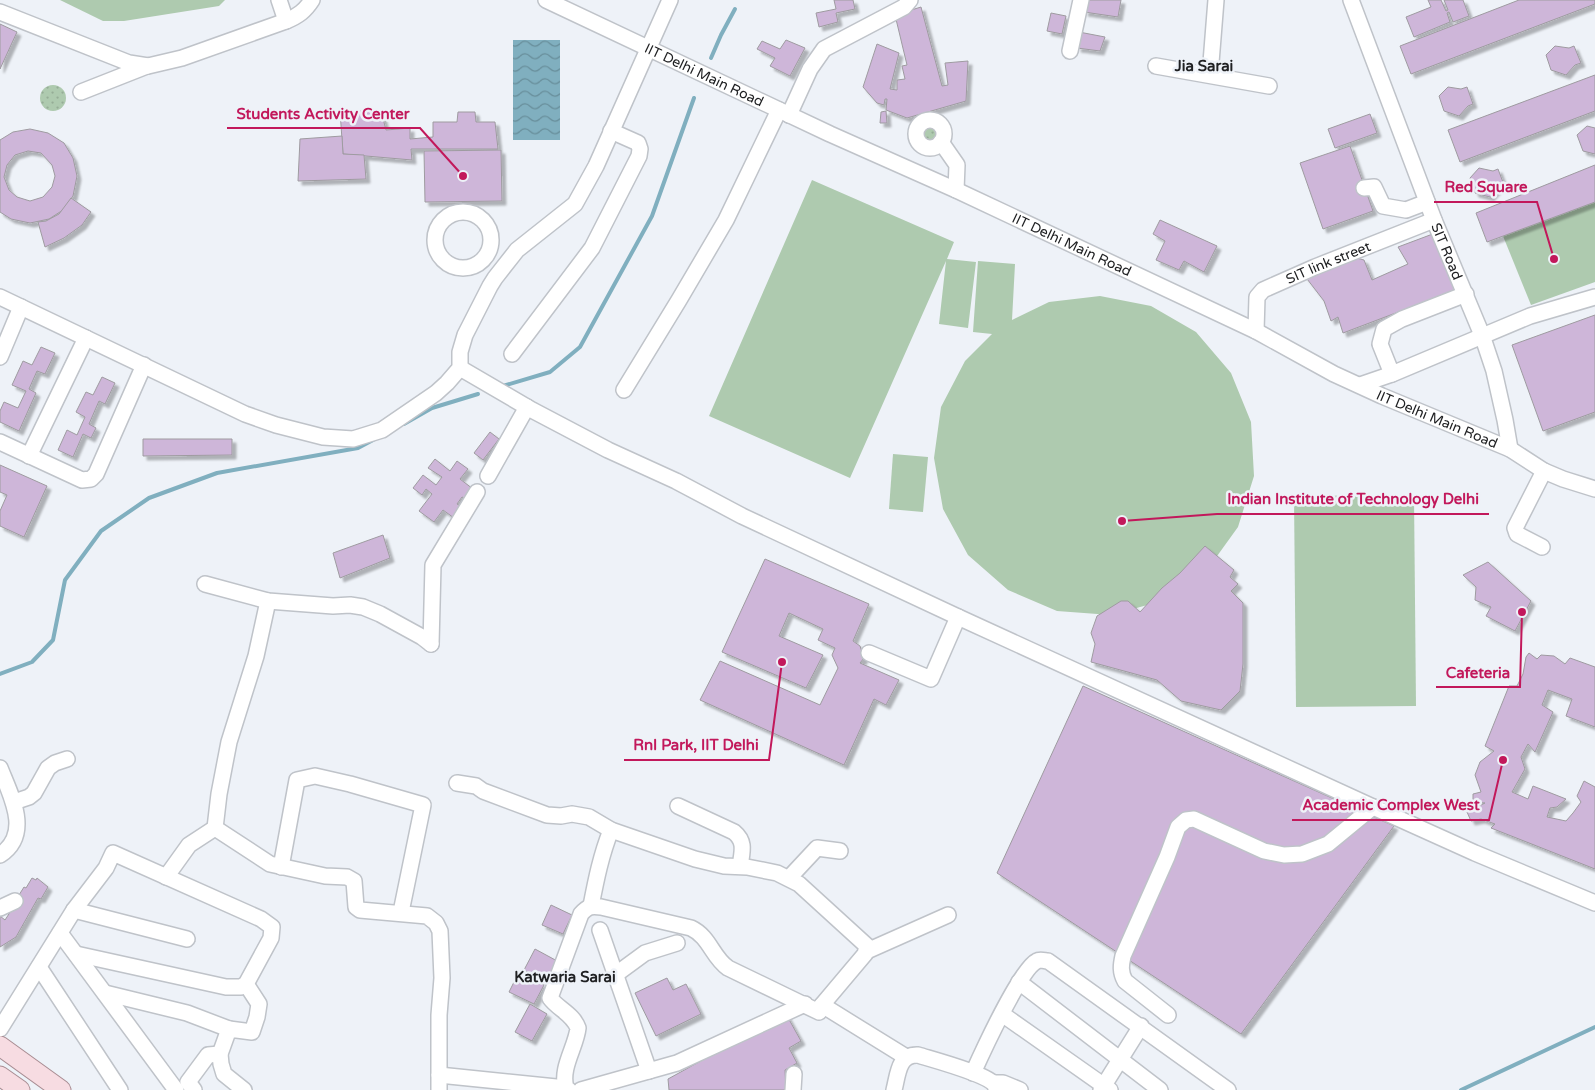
<svg xmlns="http://www.w3.org/2000/svg" width="1595" height="1090" viewBox="0 0 1595 1090" font-family="'Varela Round',sans-serif">
	<style>
		.grass { fill: url(#grass-dots) }
		.park { fill: #aecaaf }
		.water { fill: url(#water-waves) }
		.lines { fill: none; stroke-linecap: round; stroke-linejoin: round }
		.stream { stroke: #80afbf; stroke-width: 4 }
		.building { fill: #ceb6d9; stroke: #9e9ba0; fill-rule: evenodd; filter: url(#shadow) }
		.minor-casing { stroke: #bfc3c9; stroke-width: 18 }
		.major-casing { stroke: #a88c92; stroke-width: 21 }
		.minor { stroke: #fff; stroke-width: 15 }
		.major { stroke: #f7dce2; stroke-width: 19 }
		.labels { text-anchor: middle; stroke-width: 5; stroke-linejoin: round; paint-order: stroke }
		.street-label { font-size: 14px; fill: #202123; stroke: #eef2f8 }
		.neighbourhood-label { font-size: 15px; font-weight: bold; fill: #202123; stroke: #eef2f8 }
		.leader { fill: none; stroke: #c2185b; stroke-width: 2 }
		.callout-dot { fill: #c2185b; stroke: #eef2f8; stroke-width: 2 }
		.callout-label { font-size: 15px; text-anchor: middle; font-weight: bold; fill: #c2185b; stroke: #eef2f8; stroke-width: 5; stroke-linejoin: round; paint-order: stroke }
	</style>
	<defs>
		<pattern id="grass-dots" width="8" height="8" patternUnits="userSpaceOnUse" patternTransform="scale(1.25)"><rect width="8" height="8" fill="#aecaaf"/><path d="M2 2h.1M6 6h.1" fill="none" stroke="#95ad96" stroke-width="1.8" stroke-linecap="round"/></pattern>
		<pattern id="water-waves" width="16" height="10" patternUnits="userSpaceOnUse" patternTransform="scale(1.25)"><rect width="16" height="10" fill="#80afbf"/><path d="M0 5q4-4 8 0t8 0" fill="none" stroke="#688e9b"/></pattern>
		<filter id="shadow"><feDropShadow dx="4" dy="4" stdDeviation="1" flood-color="#0004"/></filter>
	</defs>
	<rect width="100%" height="100%" fill="#eef2f8"/>
	<!-- grass -->
	<g class="grass">
		<circle cx="53" cy="98" r="13"/>
		<circle cx="930" cy="134" r="8"/>
	</g>
	<!-- park -->
	<g class="park">
		<path d="M60 0H225L219 6 124 21H103Z"/>
		<path d="M812 180 954 242 947 259 976 262 968 328 939 324 946 261 850 478 709 416Z"/>
		<path d="M1595 202V282L1531 305 1503 236Z"/>
		<path d="M978 261 1015 264 1012 320 1049 302 1100 296 1151 306 1196 332 1231 373 1251 422 1254 476 1238 527 1207 570 1162 601 1111 615 1057 611 1008 590 968 555 943 509 934 458 941 407 965 361 992 334 973 332Z"/>
		<path d="M893 454 928 457 923 512 889 509Z"/>
		<path d="M1414 495 1416 706 1296 707 1294 496Z"/>
	</g>
	<!-- water -->
	<rect class="water" x="513" y="40" width="47" height="100"/>
	<g class="lines">
		<!-- stream -->
		<g class="stream">
			<path d="M711 58 721 35 735 9"/>
			<path d="M503 386 550 372 580 347 652 216 694 98"/>
			<path d="M404 424 432 408 478 394"/>
			<path d="M0 674 32 662 53 640 65 580 101 531 149 498 217 473 358 448 373 440"/>
			<path d="M1461 1090 1595 1027"/>
		</g>
	</g>
	<!-- building -->
	<g class="building">
		<path d="M834 0H853L855 9 836 13 838 22 819 27 816 13 836 9Z"/>
		<path d="M1087 0H1121L1118 17 1084 12Z"/>
		<path d="M1428 0H1441L1446 11 1448 10 1444 0H1463L1469 16 1453 22 1449 12 1447 13 1450 22 1414 37 1406 17 1431 7Z"/>
		<path d="M1519 0H1595V4L1411 74 1400 46Z"/>
		<path d="M921 7 942 86 948 85 945 63 968 61 966 101 907 118 886 110 887 99H885L884 105 877 103 863 87 877 44 899 53 890 89 897 90V80L905 79 902 66 907 65 895 15Z"/>
		<path d="M1051 13 1066 16 1062 34 1047 31Z"/>
		<path d="M0 24 17 32 0 69Z"/>
		<path d="M1079 32 1105 37 1100 51 1077 48Z"/>
		<path d="M786 40 805 48 790 76 770 66 775 58 757 49 762 41 780 49Z"/>
		<path d="M1555 46 1569 48 1574 46 1581 63 1575 65 1566 75 1551 70 1546 55Z"/>
		<path d="M1595 75V111L1460 162 1448 130Z"/>
		<path d="M1448 87 1461 89 1467 87 1473 104 1468 106 1459 116 1444 111 1439 96Z"/>
		<path d="M340 111H381L386 130 410 128V139L433 137V122H457L458 112H475L476 122H495L498 149H411L412 160 343 154Z"/>
		<path d="M886 111 887 123H880L881 112Z"/>
		<path d="M1370 114 1377 133 1335 148 1328 129Z"/>
		<path d="M1587 126 1595 128V154L1583 151 1577 135Z"/>
		<path d="M30 129 48 133 64 143 73 158 77 176 73 196 63 210 49 219 30 223 11 219 0 212V140L13 132ZM28 151 41 153 52 165 55 176 52 187 43 197 30 201 17 197 9 190 4 177 7 165 15 155Z"/>
		<path d="M342 136 343 154 364 155 366 179 298 181 300 139Z"/>
		<path d="M1350 146 1373 211 1323 229 1300 163Z"/>
		<path d="M501 150 502 201 425 202 424 151Z"/>
		<path d="M1595 165V202L1487 242 1476 213Z"/>
		<path d="M1479 168 1493 171 1498 169 1504 185 1499 187 1490 197 1475 193 1470 178Z"/>
		<path d="M71 198 91 212 82 225 64 238 45 247 38 222 46 221 59 214Z"/>
		<path d="M1160 220 1217 246 1204 272 1184 261 1179 270 1156 260 1165 241 1153 234Z"/>
		<path d="M1438 232 1459 289 1343 333 1338 317 1331 321 1324 301 1304 275 1349 256 1364 260 1372 280 1408 264 1398 247Z"/>
		<path d="M1595 315V412L1543 431 1512 345Z"/>
		<path d="M41 347 55 353 45 374 37 371 29 389 36 393 19 431 0 422V411L4 402 18 408 26 391 12 385 23 361 32 365Z"/>
		<path d="M102 377 115 383 105 404 99 401 89 424 96 428 91 438 83 434 73 457 58 450 67 430 77 435 85 417 76 412 86 392 93 395Z"/>
		<path d="M490 432 499 439 483 460 474 453Z"/>
		<path d="M143 439H232V455L143 456Z"/>
		<path d="M435 459 450 471 457 461 468 469 460 479 473 489 466 499 462 497 457 504 462 507 454 518 443 510 434 522 419 511 432 494 426 489 422 495 413 488 423 475 436 485 442 477 428 468Z"/>
		<path d="M0 465 47 486 24 537 0 526V511L7 495 0 492Z"/>
		<path d="M383 535 390 558 340 578 333 553Z"/>
		<path d="M1205 546 1234 570 1230 577 1238 584 1231 591 1243 603V664L1240 691 1221 710 1181 701 1157 680 1091 662 1095 644 1091 633 1097 616 1121 601H1128L1140 612 1162 588 1180 573Z"/>
		<path d="M765 559 869 604 853 641 860 646 864 658 860 663 899 680 886 705 874 699 844 765 700 700 720 661 820 705 838 668 832 655 835 648 818 640 823 629 789 613 779 636 823 655 806 688 722 652Z"/>
		<path d="M1488 562 1531 601 1515 631 1486 616 1491 607 1475 600 1476 587 1463 575Z"/>
		<path d="M1529 653 1537 659 1541 655 1554 656 1565 664 1570 658 1595 667V727L1566 716 1572 699 1548 690 1542 705 1553 712 1535 752 1528 744 1521 757 1525 769 1512 792 1528 799 1533 786 1566 799 1557 807 1550 808 1547 817 1566 821 1573 813 1581 802 1577 796 1584 781 1595 787V869L1491 828 1495 824 1481 819 1471 821 1467 812 1485 803 1473 802V794L1481 792 1475 775 1480 762 1494 751 1485 746 1509 686H1517L1523 674 1526 657Z"/>
		<path d="M1083 686 1394 826 1241 1034 997 873Z"/>
		<path d="M32 878 36 880 37 878 48 887 41 899 38 898 16 937 0 947V916L5 920 20 897 19 895 24 887 26 888Z"/>
		<path d="M551 905 572 915 563 934 542 925Z"/>
		<path d="M535 949 559 962 547 983 524 970Z"/>
		<path d="M519 972 544 985 534 1004 509 992Z"/>
		<path d="M667 978 673 990 686 984 701 1014 656 1036 635 993Z"/>
		<path d="M530 1004 547 1014 532 1041 515 1032Z"/>
		<path d="M786 1014 801 1041 789 1048 797 1063 785 1070 786 1090H669L668 1079Z"/>
	</g>
	<g class="lines">
		<!-- minor casing -->
		<g class="minor-casing">
			<g id="minor">
				<path d="M279 0 286 21"/>
				<path id="s1" d="M546 0 830 134 956 190 1256 331 1334 374 1382 396 1510 449 1544 471 1563 479 1595 489"/>
				<path id="s2" d="M1351 0 1434 220 1482 335 1494 371 1505 420 1510 449"/>
				<path d="M0 12 129 63 148 66 182 58 286 21C298 16 305 11 312 0"/>
				<path d="M1070 51 1081 0"/>
				<path d="M1156 66 1269 86"/>
				<path d="M1210 75 1216 0"/>
				<path d="M81 92 147 66"/>
				<path d="M789 115 810 69 824 49 904 7 910 0"/>
				<circle cx="930" cy="134" r="14"/>
				<path d="M941 142 957 165 956 190"/>
				<path d="M1364 188 1374 187 1383 206 1406 210 1427 202"/>
				<circle cx="463" cy="240" r="28"/>
				<path d="M0 297 245 414 276 425 323 437 353 439 382 430 436 393 447 383 460 368V352L465 335 490 286 495 278 517 250 575 204 596 166 670 0"/>
				<path id="s3" d="M1256 331 1257 297 1263 290 1315 267 1434 220"/>
				<path d="M512 354 592 248 639 156 640 149 638 143 611 131"/>
				<path d="M0 357 21 307"/>
				<path d="M460 368 532 410 608 450 676 481 742 516 958 617 1373 807 1475 853 1595 903"/>
				<path d="M1392 374 1380 344 1384 329 1402 319 1466 294"/>
				<path d="M1360 385 1392 374 1530 316 1595 297"/>
				<path d="M624 390 679 300 726 220 779 110"/>
				<path d="M0 442 82 480 91 479 96 474 144 365"/>
				<path d="M29 456 86 338"/>
				<path d="M488 476 527 407"/>
				<path d="M1542 547 1517 534 1515 528 1544 471"/>
				<path d="M205 584 268 601 333 606 350 605 363 607 380 614 422 637 431 644"/>
				<path d="M431 644 433 565 477 492"/>
				<path d="M869 653 931 679 958 617"/>
				<path d="M0 768C11 796 32 834 0 855"/>
				<path d="M457 783 476 786 483 791 547 815 561 816 572 814 589 817 611 830 695 859 724 866 747 867 777 873 799 884 867 946 865 954 822 1005 819 1012 728 968C712 957 710 937 691 928L601 907C591 906 588 906 581 914L550 998C558 1009 573 1014 578 1028 576 1047 560 1068 566 1088L569 1090"/>
				<path d="M14 802 29 797 34 793 48 768 55 763 67 759"/>
				<path d="M678 806 734 832C746 842 742 852 740 866"/>
				<path d="M215 828 219 794 229 742 256 656 268 601"/>
				<path d="M281 867 297 780 315 776 350 784 423 805 401 912"/>
				<path d="M166 877 189 845 215 828 270 864 325 876 347 877 354 881 356 907 360 910 427 916 436 923 440 931 442 978 439 1015V1090"/>
				<path d="M789 878 817 848 840 851"/>
				<path d="M591 906C596 880 601 855 611 830"/>
				<path d="M0 908 15 901"/>
				<path d="M74 910 187 939"/>
				<path d="M600 930 649 1071"/>
				<path d="M60 933 176 1090"/>
				<path d="M867 951 948 915"/>
				<path d="M39 967 120 1090"/>
				<path d="M615 975 645 953 677 943"/>
				<path d="M1019 982 1160 1090"/>
				<path d="M105 993 187 1013 229 1029"/>
				<path d="M822 1005 906 1057"/>
				<path d="M1002 1014 1110 1090"/>
				<path d="M1168 1015 1125 981C1120 972 1121 965 1123 956L1167 857 1178 827 1186 820 1194 819 1264 851 1284 855 1302 854 1328 844 1373 807"/>
				<path d="M0 1029 74 910 106 868 113 853 261 919 272 927 271 938 246 984 241 987H226L76 954"/>
				<path d="M973 1073C982 1053 1021 968 1037 961 1040 959 1045 961 1048 961L1228 1090"/>
				<path d="M439 1075 566 1088"/>
				<path d="M995 1083H1003L1020 1090"/>
				<path d="M194 1090 188 1082 208 1055 220 1054"/>
				<path d="M244 1090 224 1074 221 1064 220 1054 229 1029 252 1032 257 1017 259 1004 246 984"/>
				<path d="M581 1090 677 1063 805 1004"/>
				<path d="M793 1090 794 1074"/>
				<path d="M894 1090C898 1075 898 1054 918 1055 934 1060 988 1074 996 1086V1090"/>
				<path d="M1101 1090 1141 1026"/>
			</g>
		</g>
		<!-- major casing -->
		<g class="major-casing">
			<g id="major">
				<path d="M0 1046 61 1090"/>
				<path d="M0 1076 20 1090"/>
			</g>
		</g>
		<!-- minor -->
		<use href="#minor" class="minor"/>
		<!-- major -->
		<use href="#major" class="major"/>
	</g>
	<g class="labels">
		<!-- street labels -->
		<g class="street-label">
			<text dy="5" stroke="none"><textPath href="#s1" startOffset="175">IIT Delhi Main Road</textPath></text>
			<text dy="5" stroke="none"><textPath href="#s1" startOffset="580">IIT Delhi Main Road</textPath></text>
			<text dy="5" stroke="none"><textPath href="#s2" startOffset="269">SIT Road</textPath></text>
			<text dy="5" stroke="none"><textPath href="#s3" startOffset="114">SIT link street</textPath></text>
			<text dy="5" stroke="none"><textPath href="#s1" startOffset="985">IIT Delhi Main Road</textPath></text>
		</g>
		<!-- neighbourhood labels -->
		<g class="neighbourhood-label">
			<text x="1204" y="71">Jia Sarai</text>
			<text x="565" y="982">Katwaria Sarai</text>
		</g>
	</g>
	<!-- callouts -->
	<path class="leader" d="M463 176L420 128H227M1554 259L1537 202H1434M1122 521L1217 514H1489M1522 612L1520 687H1436M782 662L769 760H624M1503 760L1489 820H1292"/>
	<g class="callout-dot">
		<circle cx="463" cy="176" r="5"/>
		<circle cx="1554" cy="259" r="5"/>
		<circle cx="1122" cy="521" r="5"/>
		<circle cx="1522" cy="612" r="5"/>
		<circle cx="782" cy="662" r="5"/>
		<circle cx="1503" cy="760" r="5"/>
	</g>
	<g class="callout-label">
		<text x="323" y="119">Students Activity Center</text>
		<text x="1486" y="192">Red Square</text>
		<text x="1353" y="504">Indian Institute of Technology Delhi</text>
		<text x="1478" y="678">Cafeteria</text>
		<text x="696" y="750">RnI Park, IIT Delhi</text>
		<text x="1391" y="810">Academic Complex West</text>
	</g>
</svg>
